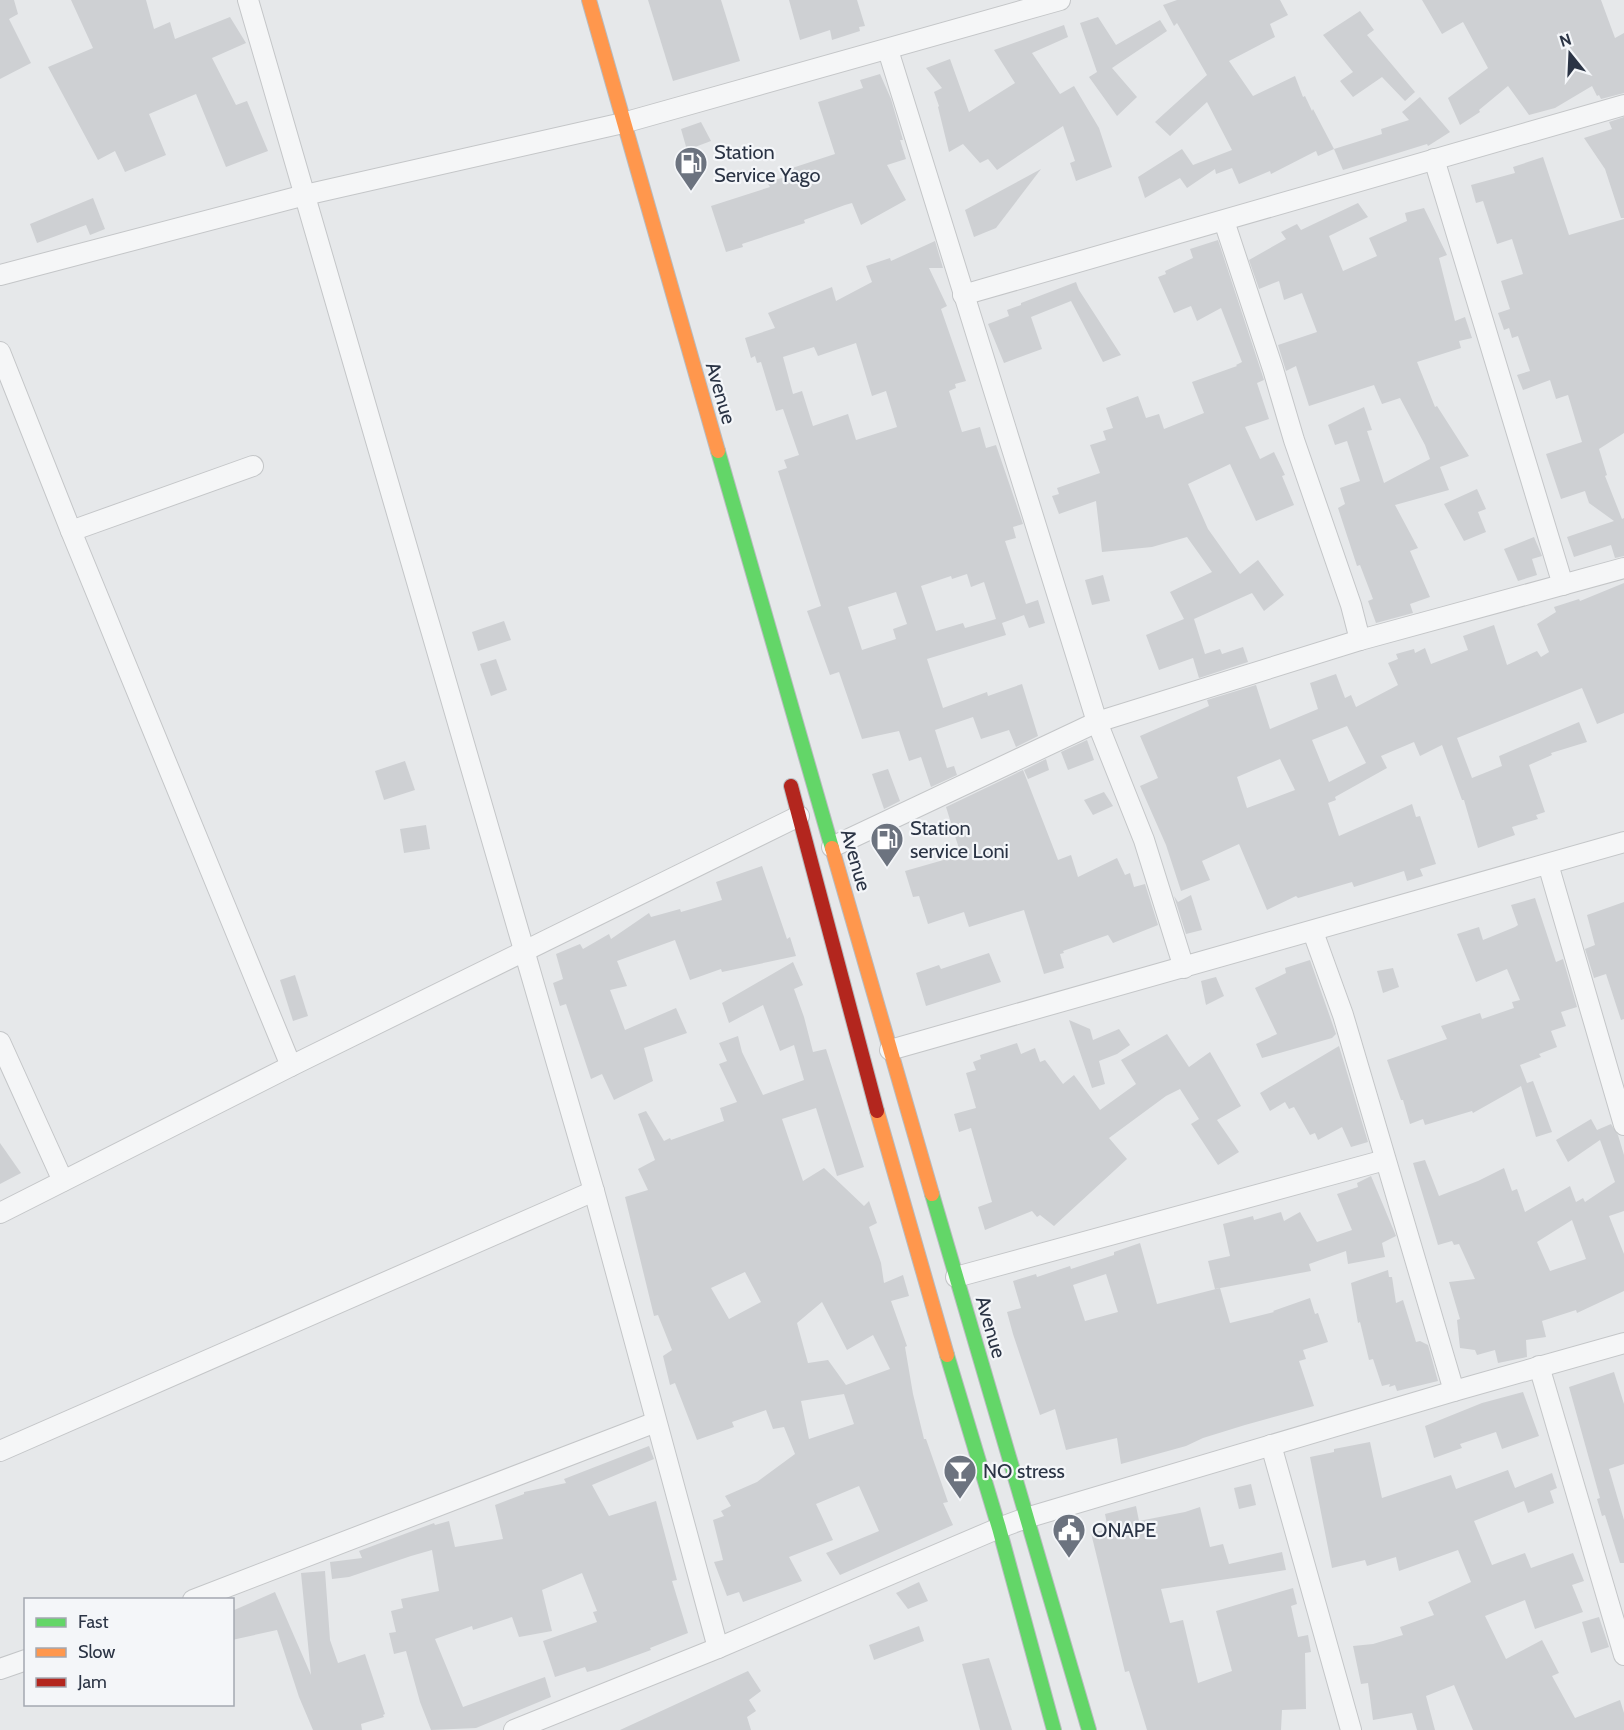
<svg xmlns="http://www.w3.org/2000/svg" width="1624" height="1730" viewBox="0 0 1624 1730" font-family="Cabin,sans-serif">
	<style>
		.building { fill: #ced0d3; fill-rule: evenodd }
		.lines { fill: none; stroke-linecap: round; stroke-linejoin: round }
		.street-casing { stroke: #c4c6c8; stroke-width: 22 }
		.fast-casing { stroke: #b8bbbf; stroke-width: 16 }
		.slow-casing { stroke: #b8bbbf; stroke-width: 16 }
		.jam-casing { stroke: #b8bbbf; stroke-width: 16 }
		.street { stroke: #f5f6f7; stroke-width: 20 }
		.fast { stroke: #63d668; stroke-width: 14 }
		.slow { stroke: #ff974d; stroke-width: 14 }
		.jam { stroke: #b3261e; stroke-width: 14 }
		.labels { text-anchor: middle; stroke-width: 4.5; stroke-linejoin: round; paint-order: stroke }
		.poi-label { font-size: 20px; fill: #2b3445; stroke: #f4f6f9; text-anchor: start }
		.street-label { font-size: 20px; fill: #2b3445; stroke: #f4f6f9 }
	</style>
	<rect width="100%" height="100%" fill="#e6e8ea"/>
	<!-- building -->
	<g class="building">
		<path d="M0 0H14L18 14 9 19 31 63 0 79Z"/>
		<path d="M71 0H146L154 29 170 22 175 39 230 17 246 43 212 58 236 105 247 101 268 151 226 167 196 94 149 114 166 155 125 172 115 151 98 160 48 67 93 48Z"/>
		<path d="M648 0H721L740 61 673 81Z"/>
		<path d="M789 0H857L865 26 859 27 860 31 832 40 830 30 800 40Z"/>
		<path d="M1177 0H1280L1288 15 1270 24 1275 37 1229 61 1253 96 1295 76 1303 97 1305 96 1312 111 1313 109 1334 149 1318 156 1316 151 1271 174 1270 171 1239 184 1232 168 1216 174 1215 169 1187 188 1180 178 1145 198 1138 177 1182 149 1193 165 1232 150 1207 102 1170 136 1155 122 1207 75 1177 23 1174 26 1163 5Z"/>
		<path d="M1422 0H1601L1615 38 1624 33V93L1601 99 1599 95 1597 96 1592 86 1555 108 1529 115 1508 86 1479 110 1480 112 1460 125 1448 98 1488 68 1463 22 1442 34Z"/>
		<path d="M1360 11 1374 30 1367 35 1415 92 1405 101 1382 77 1353 97 1340 81 1353 72 1323 35Z"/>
		<path d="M1098 17 1116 45 1160 20 1167 31 1112 68 1137 97 1117 116 1089 77 1097 72 1080 23Z"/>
		<path d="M1064 25 1068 37 1032 53 1060 94 1074 86 1099 128 1112 167 1076 181 1070 163 1075 161 1063 126 997 170 988 159 980 163 963 144 949 152 938 107 939 106 934 92 942 88 926 68 950 59 969 112 1015 83 994 50Z"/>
		<path d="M880 74 891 99 903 140H900L906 159 887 165 906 200 861 225 852 203 845 205 804 220 805 223 742 244 743 247 726 252 711 206 770 187 767 182 789 176 786 170 835 154 818 102 863 88 860 80Z"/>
		<path d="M1420 97 1450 132 1428 146 1427 144 1343 170 1334 149 1382 134 1381 129 1409 120 1402 112Z"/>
		<path d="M1624 117V218H1621L1605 169 1584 138 1612 129 1609 122Z"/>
		<path d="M701 122 711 141 687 150 681 129Z"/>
		<path d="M1543 157 1569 235 1624 219V433L1599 449 1607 475 1605 476 1622 519 1624 518V556L1615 558 1611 545 1574 557 1567 537 1614 521 1589 503 1585 491 1561 499 1546 454 1582 442 1568 395 1556 399 1550 380 1523 390 1517 375 1530 371 1518 336 1512 338 1509 328 1504 330 1498 313 1510 309 1501 281 1523 274 1512 239 1497 244 1483 201 1476 203 1471 185 1515 173 1513 167Z"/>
		<path d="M1041 169 996 228 974 237 965 210Z"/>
		<path d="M93 198 105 229 90 235 86 225 37 243 30 224Z"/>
		<path d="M1358 203 1368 217 1329 236 1343 271 1377 256 1369 238 1407 221 1405 213 1424 208 1447 255 1439 258 1455 321 1465 317 1472 338 1459 341 1461 348 1417 362 1435 407 1437 406 1469 456 1440 467 1449 490 1395 505 1418 548 1410 551 1430 597 1410 604 1413 613 1376 623 1368 601 1373 599 1360 565 1357 566 1338 508 1345 504 1340 488 1360 481 1347 441 1335 445 1328 425 1364 407 1372 430 1367 431 1384 483 1430 459 1425 445 1400 398 1382 404 1374 385 1309 406 1296 366 1286 371 1278 345 1317 332 1302 293 1284 300 1279 281 1259 289 1249 260 1286 239 1281 232 1297 224 1301 230Z"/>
		<path d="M1218 240 1264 380 1257 383 1269 419 1245 427 1260 459 1274 452 1285 475 1282 476 1294 505 1256 521 1230 464 1188 484 1208 529 1240 574 1258 560 1284 595 1264 611 1252 593 1194 619 1205 654 1220 649 1222 654 1243 647 1248 662 1199 678 1193 658 1159 670 1146 635 1184 619 1170 592 1212 572 1187 537 1152 547 1102 552 1096 501 1059 514 1052 496 1059 494 1057 488 1100 473 1090 445 1106 440 1103 431 1113 428 1106 408 1138 396 1146 418 1159 414 1164 429 1204 413 1192 382 1237 366 1236 365 1242 362 1221 308 1197 321 1191 306 1174 313 1158 277 1166 274 1165 271 1193 258 1190 249Z"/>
		<path d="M935 241 943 268H929L947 306 941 309 966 381 955 384 956 388 949 391 962 432 980 427 986 448 996 445 1023 524 1013 527 1016 538 1005 541 1026 604 1038 600 1045 623 1029 628 1024 615 1002 623 1006 635 927 659 943 708 987 692 988 696 1022 684 1038 736 1016 747 1009 730 981 739 973 717 935 730 947 768 954 766 957 775 931 787 921 757 909 761 899 731 862 739 839 672 830 675 807 611 821 606 778 471 787 468 784 460 799 455 783 409 776 411 761 362 757 363 755 356 751 358 745 338 775 328 768 313 832 287 836 301 872 282 866 266 890 258 891 261ZM856 343 872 396 886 391 897 427 856 440 848 414 813 426 802 391 793 394 783 357 814 347 818 356ZM967 574 971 587 984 582 996 619 965 628 963 623 936 631 921 586 951 576 952 579ZM896 592 907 624 893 629 896 639 862 650 848 607Z"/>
		<path d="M1076 282 1079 290 1121 355 1103 362 1071 301 1031 317 1042 349 1004 363 988 324 1009 316 1007 310 1021 305V303Z"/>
		<path d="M1477 489 1486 509 1478 512 1486 532 1464 541 1444 504Z"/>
		<path d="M1534 537 1542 556 1532 559 1537 575 1518 581 1504 549Z"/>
		<path d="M1103 575 1110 601 1092 605 1085 580Z"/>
		<path d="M1624 583V713L1597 724 1582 688 1457 738 1472 778 1502 766 1499 756 1579 722 1587 742 1551 753 1552 755 1529 765 1545 812 1536 815 1538 819 1512 827 1515 835 1478 848 1464 800H1462L1442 745 1420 756 1414 742 1381 756 1387 768 1335 797 1336 800 1328 803 1339 836 1412 804 1416 817 1420 816 1436 864 1420 869 1423 876 1407 881 1404 871 1354 887 1352 882 1298 898 1296 896 1267 910 1239 844 1202 861 1210 880 1181 891 1166 845 1140 786 1158 778 1140 736 1209 706 1207 700 1256 685 1270 729 1318 709 1310 683 1336 674 1345 698 1351 695 1356 707 1398 685 1388 663 1398 659 1396 654 1414 649 1415 653 1425 648 1431 664 1468 650 1463 636 1494 625 1507 665 1537 651 1541 657 1549 652 1537 624 1556 612 1554 607 1579 599 1580 601ZM1347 726 1366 763 1329 782 1312 740ZM1280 759 1295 790 1247 808 1237 777Z"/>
		<path d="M504 621 511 640 478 651 472 632Z"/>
		<path d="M496 659 507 690 491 696 480 664Z"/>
		<path d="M1087 740 1094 760 1068 770 1061 752Z"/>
		<path d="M1046 759 1049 770 1028 779 1024 770Z"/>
		<path d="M405 761 415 790 384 800 375 771Z"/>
		<path d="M888 769 900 801 884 809 872 774Z"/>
		<path d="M1023 770 1058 860 1071 855 1078 877 1117 858 1125 875 1130 873 1134 887 1145 884 1158 925 1113 943 1108 935 1063 951 1064 953 1060 954 1064 968 1044 974 1024 910 969 927 964 912 928 924 919 896 913 897 905 871 961 855 946 807Z"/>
		<path d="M1104 792 1113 806 1093 815 1084 800Z"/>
		<path d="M426 825 430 849 404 853 400 829Z"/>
		<path d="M762 866 787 939 790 937 796 956 722 972 721 969 690 980 675 940 617 961 627 986 610 990 625 1030 676 1008 687 1033 644 1048 653 1081 614 1100 602 1074 591 1079 566 1004 560 1006 553 983 563 979 556 954 580 944 583 949 609 934 611 939 649 913 651 917 680 909 681 912 722 900 716 882Z"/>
		<path d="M1191 895 1202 930 1186 934 1174 896 1178 902Z"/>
		<path d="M1535 898 1556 962 1563 959 1577 1007 1561 1012 1566 1026 1551 1031 1557 1047 1539 1054 1541 1057 1520 1065 1527 1083 1533 1081 1552 1132 1536 1137 1521 1086 1473 1113 1472 1111 1425 1125 1423 1119 1410 1124 1403 1100H1401L1387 1060 1447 1039 1441 1026 1480 1013 1482 1019 1514 1008 1512 1002 1520 1000 1507 969 1476 982 1457 934 1479 927 1483 940 1515 927 1518 925 1511 905Z"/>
		<path d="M1624 902V1019L1621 1020 1606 974 1594 978 1585 949 1595 945 1587 915Z"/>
		<path d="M989 953 1001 982 926 1006 916 973 939 965 941 969Z"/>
		<path d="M1310 960 1336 1034 1332 1038 1262 1058 1256 1044 1277 1034 1255 988 1286 973 1285 968Z"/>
		<path d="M793 962 803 985 794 989 804 1017 813 1052 826 1049 864 1167 837 1176 816 1108 782 1119 803 1181 824 1168 864 1206 869 1201 877 1223 869 1227 881 1263 884 1283 903 1275 909 1296 891 1301 907 1346 905 1347 913 1394 924 1439H926L948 1502 943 1503 953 1525 840 1575 826 1553 879 1531 859 1486 816 1504 833 1540 789 1557 802 1581 743 1602 739 1592 727 1596 714 1562 723 1560 713 1520 724 1516 721 1511 731 1506 725 1496 757 1482 795 1454 784 1427 773 1429 766 1410 732 1422 734 1427 697 1440 675 1383 670 1385 663 1356 672 1350 658 1315 654 1316 625 1197 648 1190 638 1169 655 1160 638 1114 646 1111 664 1141 670 1138 671 1140 724 1121 720 1108 737 1102 719 1064 727 1061 719 1043 738 1036 742 1052 763 1095 804 1080 794 1045 780 1051 763 1005 729 1023 722 1003ZM745 1272 761 1302 729 1319 711 1288ZM822 1302 847 1350 873 1335 890 1369 846 1385 828 1360 808 1363 797 1323ZM844 1394 854 1424 809 1439 801 1401Z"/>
		<path d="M1393 968 1399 987 1383 993 1377 971Z"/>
		<path d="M295 975 308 1016 293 1021 280 980Z"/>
		<path d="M1216 977 1224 996 1206 1005 1201 981Z"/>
		<path d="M1069 1020 1090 1029 1093 1040 1119 1029 1130 1045 1117 1054 1099 1061 1105 1084 1092 1088Z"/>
		<path d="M1167 1034 1189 1067 1210 1052 1241 1106 1217 1120 1239 1152 1218 1165 1191 1124 1199 1119 1180 1089 1166 1096 1109 1138 1127 1159 1054 1226 1040 1215 1037 1217 1032 1211 985 1230 978 1207 992 1202 971 1128 959 1132 954 1114 976 1108 966 1073 976 1070 973 1062 981 1059 980 1055 1017 1043 1021 1054 1035 1048 1040 1062 1045 1060 1063 1084 1074 1075 1100 1110 1136 1084 1121 1060Z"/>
		<path d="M1339 1046 1368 1142 1351 1147 1342 1127 1318 1140 1315 1133 1310 1135 1294 1107 1289 1109 1285 1102 1270 1111 1260 1093Z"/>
		<path d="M1591 1119 1597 1130 1611 1124 1618 1135 1624 1155V1211L1609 1216 1624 1254V1291L1577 1313 1576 1310 1542 1321 1546 1337 1526 1340 1527 1357 1498 1363 1495 1350 1477 1355 1475 1350 1460 1348 1457 1320 1460 1319 1449 1282 1475 1279 1459 1244 1454 1245 1452 1241 1438 1245 1413 1163 1425 1160 1439 1196 1478 1181 1504 1168 1512 1191 1517 1189 1525 1212 1570 1186 1576 1202 1583 1198 1585 1202 1615 1182 1600 1140 1568 1162 1556 1140ZM1572 1220 1586 1259 1550 1271 1537 1242Z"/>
		<path d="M0 1143 21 1173 0 1184Z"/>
		<path d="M1371 1176 1396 1236 1382 1243 1385 1257 1348 1264 1346 1251 1309 1264 1311 1271 1215 1289 1208 1261 1230 1256 1223 1224 1253 1216 1254 1220 1281 1212 1284 1221 1300 1212 1317 1242 1352 1230 1337 1194 1358 1187 1357 1183Z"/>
		<path d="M1140 1243 1157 1304 1220 1288 1230 1323 1274 1312 1273 1311 1310 1298 1315 1314 1318 1313 1328 1342 1303 1350 1306 1359 1299 1361 1314 1406 1245 1425 1203 1438 1186 1446 1121 1464 1117 1438 1066 1450 1055 1409 1040 1415 1013 1334 1007 1312 1021 1308 1013 1281 1036 1274 1037 1277 1070 1266 1071 1269 1114 1255V1252ZM1106 1274 1118 1312 1085 1321 1073 1285Z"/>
		<path d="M1388 1270 1389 1277H1392L1396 1303 1403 1300 1416 1342 1420 1341 1428 1345 1438 1381 1397 1391 1395 1385 1389 1387 1390 1384 1382 1386 1373 1359 1369 1360 1360 1322 1358 1323 1351 1283Z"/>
		<path d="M1614 1372 1624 1404V1464L1609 1469 1624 1520V1563H1620L1605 1515 1602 1516 1597 1499 1600 1498 1569 1387Z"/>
		<path d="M1523 1392 1539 1436 1502 1449 1496 1432 1460 1444 1462 1448 1434 1458 1425 1426 1482 1403Z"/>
		<path d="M1370 1442 1382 1498 1451 1475 1456 1489 1508 1470 1515 1488 1552 1473 1557 1488 1550 1491 1554 1503 1528 1513 1524 1501 1474 1521 1492 1565 1525 1553 1531 1568 1573 1553 1584 1581 1572 1585 1583 1612 1535 1629 1525 1600 1485 1616 1506 1659 1542 1640 1559 1673 1552 1676 1575 1718 1620 1700 1624 1713V1730H1473L1454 1685 1426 1696 1435 1730H1417L1412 1713 1373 1720 1368 1683 1361 1684 1353 1646 1373 1644 1403 1635 1400 1627 1434 1615 1428 1602 1471 1582 1458 1550 1399 1571 1396 1557 1367 1566 1365 1560 1332 1568 1310 1457 1334 1452V1449Z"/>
		<path d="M649 1446 654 1459 592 1485 609 1516 656 1501 677 1580 672 1581 688 1633 650 1648 651 1650 599 1669 587 1672 585 1667 555 1677 543 1641 597 1622 593 1612 597 1611 582 1573 542 1590 552 1631 519 1637 512 1617 473 1630 472 1626 435 1639 463 1707 545 1677 551 1697 476 1728 431 1730 420 1702 406 1651 394 1654 389 1633 396 1632 391 1611 403 1608 401 1599 439 1591 432 1550 411 1556 349 1577 332 1579 330 1562 362 1558 359 1551 434 1523 435 1525 449 1521 455 1547 503 1539 495 1505 524 1494V1492L566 1483 564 1479Z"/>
		<path d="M1251 1484 1256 1505 1239 1509 1234 1488Z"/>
		<path d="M1136 1506 1139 1521 1185 1512 1200 1507 1210 1547 1223 1544 1229 1564 1282 1552 1286 1570 1161 1589 1170 1623 1183 1620 1198 1683 1232 1671 1216 1611 1293 1588 1297 1604 1291 1606 1298 1637 1308 1635 1311 1652 1305 1653 1306 1709 1282 1710 1281 1730H1147L1129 1671 1125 1672 1091 1533 1108 1529 1105 1514Z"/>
		<path d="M325 1571 330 1640 338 1663 365 1654 385 1714 383 1715 384 1717 361 1724 362 1730H313L299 1697 277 1630 232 1640V1611L275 1592 311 1675 301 1573Z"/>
		<path d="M919 1582 928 1601 908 1609 896 1593Z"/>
		<path d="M1599 1617 1609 1647 1591 1653 1582 1622Z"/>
		<path d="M919 1626 924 1641 874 1660 869 1645Z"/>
		<path d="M989 1658 1012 1730H980L962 1664Z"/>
		<path d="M748 1671 761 1691 749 1700 756 1711 747 1717 751 1730H620Z"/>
	</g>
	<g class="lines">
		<!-- street casing -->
		<g class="street-casing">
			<g id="street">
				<path d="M248 0 594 1191 718 1648"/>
				<path d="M888 50 1097 722 1144 840 1184 968"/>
				<path d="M1434 159 1563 585"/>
				<path d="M1224 221 1273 369 1294 440 1351 605 1360 640"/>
				<path d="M0 275 305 195 623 123 1060 0"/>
				<path d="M963 295 1624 105"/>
				<path d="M0 352 71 531 291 1066"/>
				<path d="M71 531 253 466"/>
				<path d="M832 847 1097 722 1360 640 1624 568"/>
				<path d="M1548 864 1624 1125"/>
				<path d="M1313 932 1343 1015 1454 1391"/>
				<path d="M0 1042 63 1181"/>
				<path d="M890 1050 1624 842"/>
				<path d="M0 1213 291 1066 799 816"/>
				<path d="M956 1277 1385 1160"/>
				<path d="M1539 1366 1624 1655"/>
				<path d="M1271 1445 1351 1730"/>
				<path d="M0 1451 594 1191"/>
				<path d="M193 1600 656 1422"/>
				<path d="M0 1669 26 1660"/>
				<path d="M514 1730 718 1648 999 1528 1026 1518 1454 1391 1624 1343"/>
			</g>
		</g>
		<!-- fast casing -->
		<g class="fast-casing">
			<g id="fast">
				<path d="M718 451 832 848"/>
				<path d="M932 1194 1089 1730"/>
				<path d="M947 1355 999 1528 1054 1730"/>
			</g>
		</g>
		<!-- slow casing -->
		<g class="slow-casing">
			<g id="slow">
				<path d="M589 0 718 451"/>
				<path d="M832 848 932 1194"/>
				<path d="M877 1111 947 1355"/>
			</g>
		</g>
		<!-- jam casing -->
		<g class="jam-casing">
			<path id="jam" d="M791 786 877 1111"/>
		</g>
		<!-- street -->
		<use href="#street" class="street"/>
		<!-- fast -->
		<use href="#fast" class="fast"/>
		<!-- slow -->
		<use href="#slow" class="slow"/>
		<!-- jam -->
		<use href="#jam" class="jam"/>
	</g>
	<!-- icons -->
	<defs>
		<g id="fuel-pin" transform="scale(1.725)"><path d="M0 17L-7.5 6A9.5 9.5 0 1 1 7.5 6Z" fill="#6c737f" stroke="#f4f6f9"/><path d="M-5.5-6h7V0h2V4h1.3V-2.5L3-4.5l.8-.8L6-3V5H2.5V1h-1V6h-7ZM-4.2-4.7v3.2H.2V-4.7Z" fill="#fff"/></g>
		<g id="bar-pin" transform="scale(1.725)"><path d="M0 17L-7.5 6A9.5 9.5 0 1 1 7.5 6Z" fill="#6c737f" stroke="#f4f6f9"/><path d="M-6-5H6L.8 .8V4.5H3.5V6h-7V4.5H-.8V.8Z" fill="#fff"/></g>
		<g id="civic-pin" transform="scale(1.725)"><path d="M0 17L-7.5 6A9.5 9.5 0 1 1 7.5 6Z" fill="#6c737f" stroke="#f4f6f9"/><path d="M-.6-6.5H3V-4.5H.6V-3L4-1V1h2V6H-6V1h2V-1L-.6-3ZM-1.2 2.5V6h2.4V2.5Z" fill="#fff"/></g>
	</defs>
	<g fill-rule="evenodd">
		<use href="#fuel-pin" x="691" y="163"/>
		<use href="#fuel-pin" x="887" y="839"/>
		<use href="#bar-pin" x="960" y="1471"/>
		<use href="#civic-pin" x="1069" y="1530"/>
	</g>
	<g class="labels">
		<!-- poi labels -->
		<g class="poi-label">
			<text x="714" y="159">Station<tspan x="714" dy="23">Service Yago</tspan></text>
			<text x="910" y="835">Station<tspan x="910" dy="23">service Loni</tspan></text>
			<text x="983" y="1478">NO stress</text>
			<text x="1092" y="1537">ONAPE</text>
		</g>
		<!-- street labels -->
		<g class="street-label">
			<text transform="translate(721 393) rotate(74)" y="7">Avenue</text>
			<text transform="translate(856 860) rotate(74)" y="7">Avenue</text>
			<text transform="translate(991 1327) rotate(74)" y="7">Avenue</text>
		</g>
	</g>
	<!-- legend -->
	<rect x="24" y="1598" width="210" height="108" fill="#f4f6f9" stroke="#a4a8b1" stroke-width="1.5"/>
	<rect x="36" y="1618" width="30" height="9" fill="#63d668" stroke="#a4a8b1" stroke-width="1.5"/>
	<text x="78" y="1628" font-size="18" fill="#2b3445">Fast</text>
	<rect x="36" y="1648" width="30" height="9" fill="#ff974d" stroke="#a4a8b1" stroke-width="1.5"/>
	<text x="78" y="1658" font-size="18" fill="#2b3445">Slow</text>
	<rect x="36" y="1678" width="30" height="9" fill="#b3261e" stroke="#a4a8b1" stroke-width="1.5"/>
	<text x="78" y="1688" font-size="18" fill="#2b3445">Jam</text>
	<!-- north arrow -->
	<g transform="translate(1570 54) rotate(342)" stroke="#f4f6f9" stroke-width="4.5" paint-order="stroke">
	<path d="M0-4.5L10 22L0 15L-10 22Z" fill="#2b3445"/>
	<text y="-9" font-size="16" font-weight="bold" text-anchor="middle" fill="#2b3445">N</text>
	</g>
</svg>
